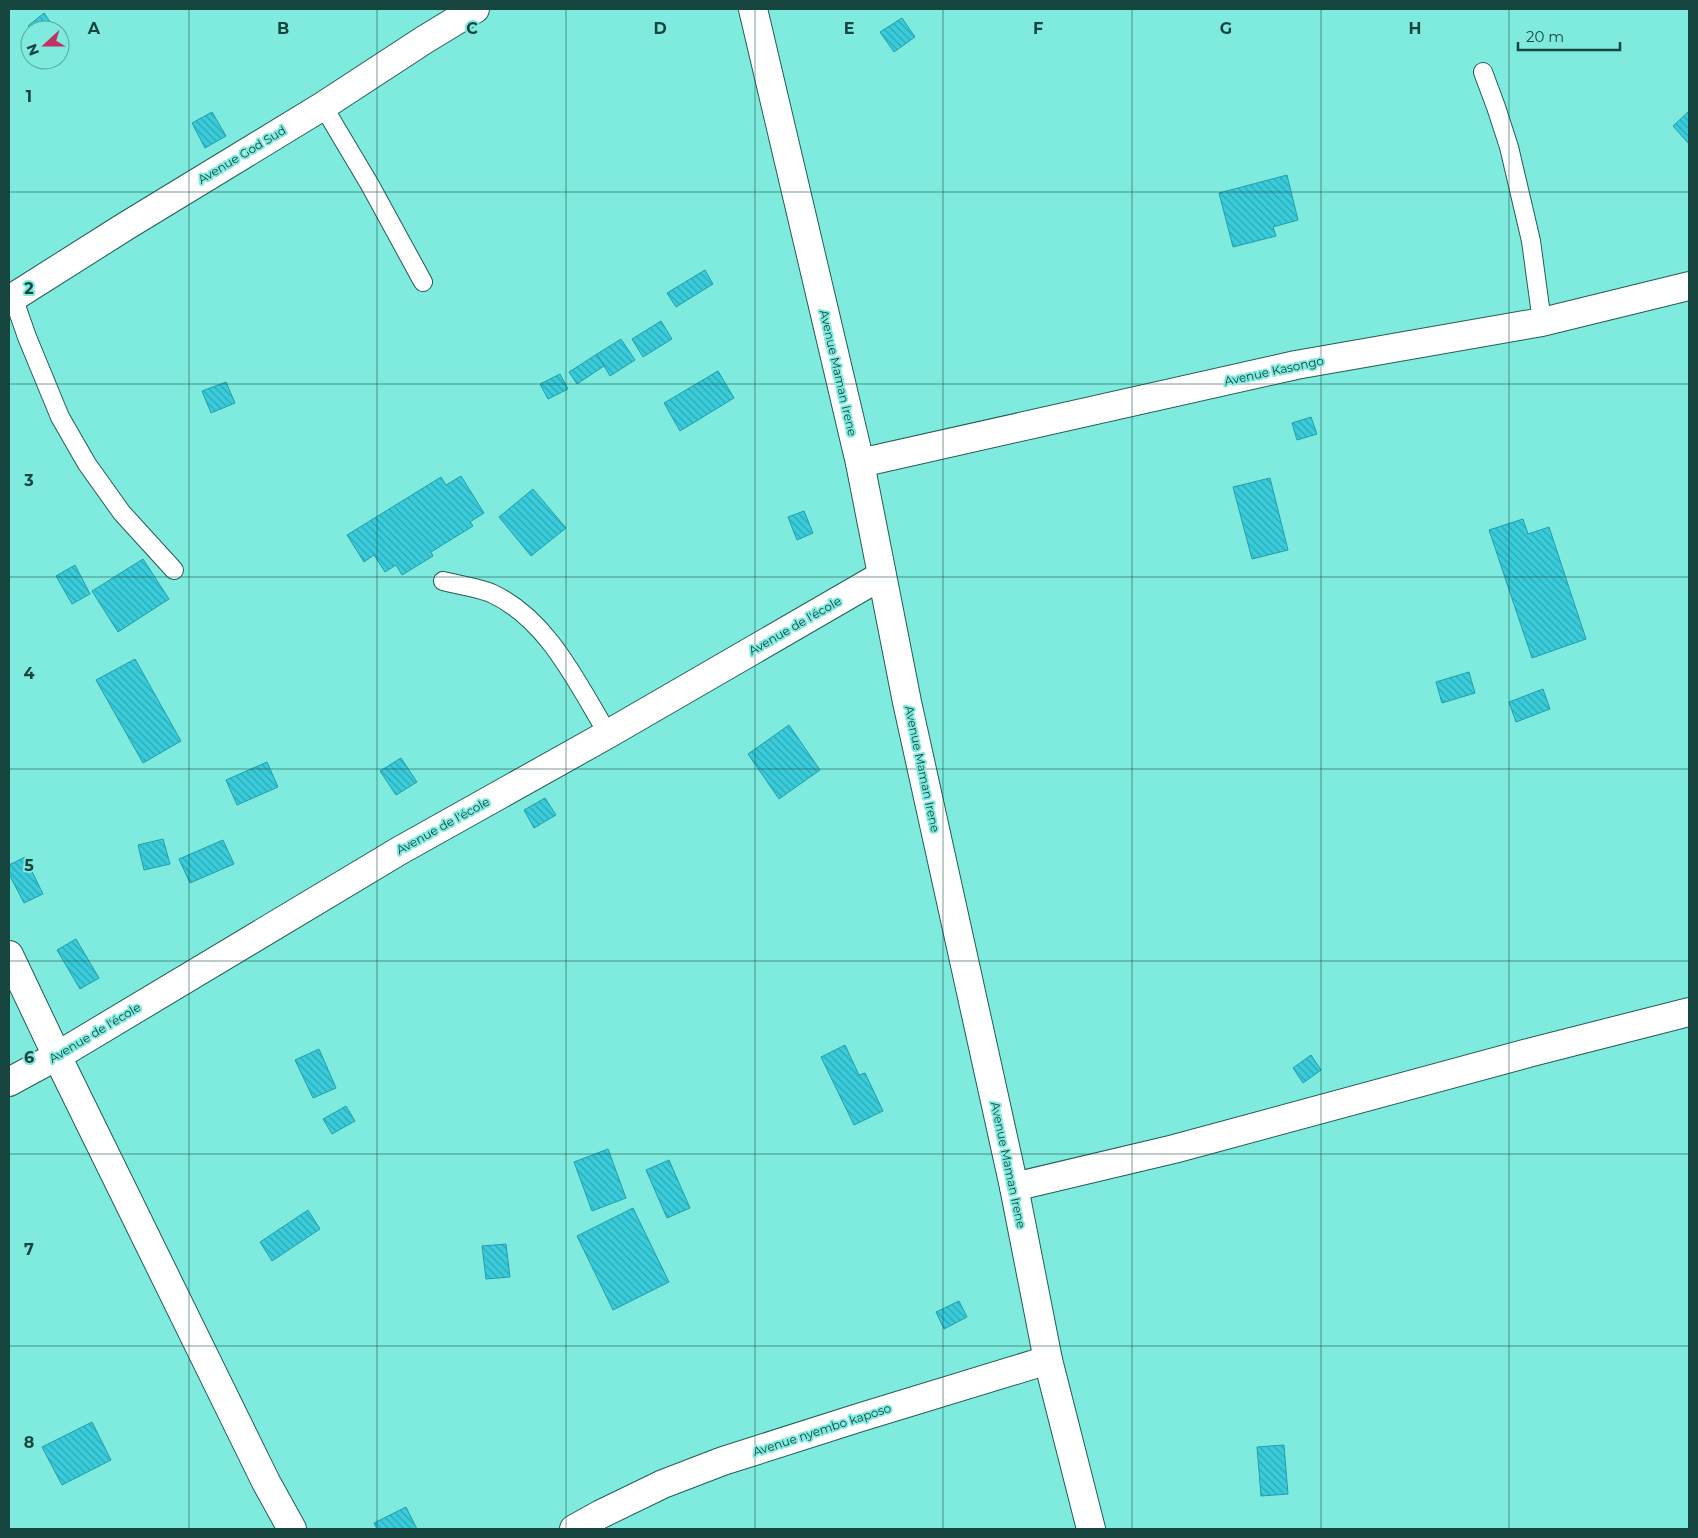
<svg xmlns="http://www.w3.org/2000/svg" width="1698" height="1538" viewBox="0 0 1698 1538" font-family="Montserrat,sans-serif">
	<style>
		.building { fill: url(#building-back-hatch); stroke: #239eaa }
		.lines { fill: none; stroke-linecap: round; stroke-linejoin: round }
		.lane-casing { stroke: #225d56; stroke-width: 20 }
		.street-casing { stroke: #225d56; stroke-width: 30 }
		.lane { stroke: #fff; stroke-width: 18 }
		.street { stroke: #fff; stroke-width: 28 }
		.grid { fill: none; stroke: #174641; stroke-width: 1; stroke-opacity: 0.55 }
		.labels { text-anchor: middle; stroke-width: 4; stroke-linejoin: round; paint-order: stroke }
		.street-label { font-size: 12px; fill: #174641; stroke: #7febde }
		.grid-label { font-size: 16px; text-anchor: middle; font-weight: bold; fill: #174641; stroke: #7febde; stroke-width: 4; stroke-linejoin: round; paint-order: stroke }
	</style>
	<defs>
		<pattern id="building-back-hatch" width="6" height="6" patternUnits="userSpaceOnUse" patternTransform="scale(1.25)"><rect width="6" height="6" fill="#39ccdb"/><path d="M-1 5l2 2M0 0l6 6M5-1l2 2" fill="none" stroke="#2fa7b3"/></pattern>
	</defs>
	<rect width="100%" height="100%" fill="#7febde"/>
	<!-- building -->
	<g class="building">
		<path d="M44 13 56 30H31L28 26Z"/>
		<path d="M902 18 915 37 894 52 880 32Z"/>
		<path d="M1689 111V144L1673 126Z"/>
		<path d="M212 112 226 136 205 148 192 123Z"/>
		<path d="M1287 175 1298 220 1273 227 1276 236 1233 247 1219 193Z"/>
		<path d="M705 270 713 284 676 307 667 293Z"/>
		<path d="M661 321 672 339 643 357 632 339Z"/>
		<path d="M621 339 635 360 610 376 597 354Z"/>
		<path d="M597 354 604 366 577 384 569 372Z"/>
		<path d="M718 371 734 398 680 431 664 403Z"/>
		<path d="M560 374 568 389 548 399 540 384Z"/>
		<path d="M226 382 235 403 211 413 202 391Z"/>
		<path d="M1311 417 1317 434 1297 440 1292 423Z"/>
		<path d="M461 476 484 513 470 522 473 526 431 552 433 556 402 575 396 565 385 572 374 555 364 562 347 535 441 477 446 485Z"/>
		<path d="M1270 478 1288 550 1252 559 1233 487Z"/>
		<path d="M533 489 566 528 531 556 499 517Z"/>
		<path d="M804 511 813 533 797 540 788 517Z"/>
		<path d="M1523 519 1528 534 1549 527 1586 639 1532 658 1489 530Z"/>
		<path d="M143 559 169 599 118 632 92 591Z"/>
		<path d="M75 565 90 594 72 604 56 576Z"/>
		<path d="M135 659 181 741 143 763 96 680Z"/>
		<path d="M1469 672 1475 693 1442 703 1436 682Z"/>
		<path d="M1543 689 1550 709 1516 722 1509 702Z"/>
		<path d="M789 725 820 770 779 799 748 754Z"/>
		<path d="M401 758 417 782 396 795 380 771Z"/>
		<path d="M267 762 278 787 237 805 226 780Z"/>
		<path d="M545 798 556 815 534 828 524 810Z"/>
		<path d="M163 839 170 864 144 870 138 845Z"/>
		<path d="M223 840 234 864 190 883 179 859Z"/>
		<path d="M25 857 43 894 24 903 9 874V865Z"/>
		<path d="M76 939 99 978 80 989 57 950Z"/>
		<path d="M845 1045 859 1075 865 1073 883 1111 854 1125 821 1057Z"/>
		<path d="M319 1049 336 1088 313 1098 295 1060Z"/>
		<path d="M1311 1055 1321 1070 1303 1083 1293 1068Z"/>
		<path d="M346 1106 355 1121 332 1134 323 1119Z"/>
		<path d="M608 1149 626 1198 592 1211 574 1162Z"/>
		<path d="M669 1160 690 1208 667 1218 646 1170Z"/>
		<path d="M633 1208 669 1282 613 1310 577 1236Z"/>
		<path d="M308 1210 320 1229 272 1261 260 1242Z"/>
		<path d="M506 1244 510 1277 486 1279 482 1246Z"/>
		<path d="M959 1301 967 1317 944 1329 936 1312Z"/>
		<path d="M92 1422 111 1460 62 1485 42 1447Z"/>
		<path d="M1284 1445 1288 1494 1261 1496 1257 1447Z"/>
		<path d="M406 1507 417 1529H377L374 1523Z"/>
	</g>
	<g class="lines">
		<!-- lane casing -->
		<g class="lane-casing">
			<g id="lane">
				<path d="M1483 72 1496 107 1509 147 1531 241 1542 322"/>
				<path d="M323 106 370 185 423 282"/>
				<path d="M13 297 27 337 60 417 87 464 122 513 174 570"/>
				<path d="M443 581C458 585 476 587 491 593 548 619 577 683 608 734"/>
			</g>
		</g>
		<!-- street casing -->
		<g class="street-casing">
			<g id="street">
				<path d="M753 9 860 463 907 702 1014 1187 1048 1360 1091 1529"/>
				<path d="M9 300 126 226 323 106 424 40 475 9"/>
				<path d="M860 463 1296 365 1542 322 1689 286"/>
				<path d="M9 955 57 1056 266 1482 292 1529"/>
				<path d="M9 1082 57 1056 399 851 608 734 881 576"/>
				<path d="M1014 1187 1174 1149 1532 1052 1689 1012"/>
				<path d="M574 1529 601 1514 663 1484 723 1461 858 1418 1048 1360"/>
			</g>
		</g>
		<!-- lane -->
		<use href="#lane" class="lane"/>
		<!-- street -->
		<use href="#street" class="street"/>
	</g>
	<!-- grid -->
	<path class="grid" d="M189 9V1529M377 9V1529M566 9V1529M755 9V1529M943 9V1529M1132 9V1529M1321 9V1529M1509 9V1529M9 192H1689M9 384H1689M9 577H1689M9 769H1689M9 961H1689M9 1154H1689M9 1346H1689"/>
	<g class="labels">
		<!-- street labels -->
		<g class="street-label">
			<text transform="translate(242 155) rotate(-31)" y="4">Avenue God Sud</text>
			<text transform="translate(1274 371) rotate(-12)" y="4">Avenue Kasongo</text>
			<text transform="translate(838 373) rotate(77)" y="4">Avenue Maman Irene</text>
			<text transform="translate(795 626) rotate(-30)" y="4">Avenue de l'école</text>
			<text transform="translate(922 769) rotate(78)" y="4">Avenue Maman Irene</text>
			<text transform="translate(443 826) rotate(-29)" y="4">Avenue de l'école</text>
			<text transform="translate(95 1033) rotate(-31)" y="4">Avenue de l'école</text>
			<text transform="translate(1008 1165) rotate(78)" y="4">Avenue Maman Irene</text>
			<text transform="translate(822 1430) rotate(-18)" y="4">Avenue nyembo kaposo</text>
		</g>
	</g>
	<g class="grid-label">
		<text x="94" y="34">A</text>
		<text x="283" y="34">B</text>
		<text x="472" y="34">C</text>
		<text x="660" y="34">D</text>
		<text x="849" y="34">E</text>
		<text x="1038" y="34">F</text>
		<text x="1226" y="34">G</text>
		<text x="1415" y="34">H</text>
		<text x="29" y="102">1</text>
		<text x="29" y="294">2</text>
		<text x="29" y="486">3</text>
		<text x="29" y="679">4</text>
		<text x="29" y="871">5</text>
		<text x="29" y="1063">6</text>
		<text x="29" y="1255">7</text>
		<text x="29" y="1448">8</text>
	</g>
	<!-- border -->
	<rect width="1698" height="1538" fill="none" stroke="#174641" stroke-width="20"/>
	<!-- north arrow -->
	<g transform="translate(45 45) rotate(249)"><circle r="24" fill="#7febde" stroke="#55a99f"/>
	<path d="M0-4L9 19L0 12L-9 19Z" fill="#c03262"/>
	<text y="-8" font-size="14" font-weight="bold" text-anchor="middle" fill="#174641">N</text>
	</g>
	<!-- scale -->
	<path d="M1518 42v8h102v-8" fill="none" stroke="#174641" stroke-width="2.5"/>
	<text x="1526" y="42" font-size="15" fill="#174641" stroke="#7febde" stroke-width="4" paint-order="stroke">20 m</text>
</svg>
